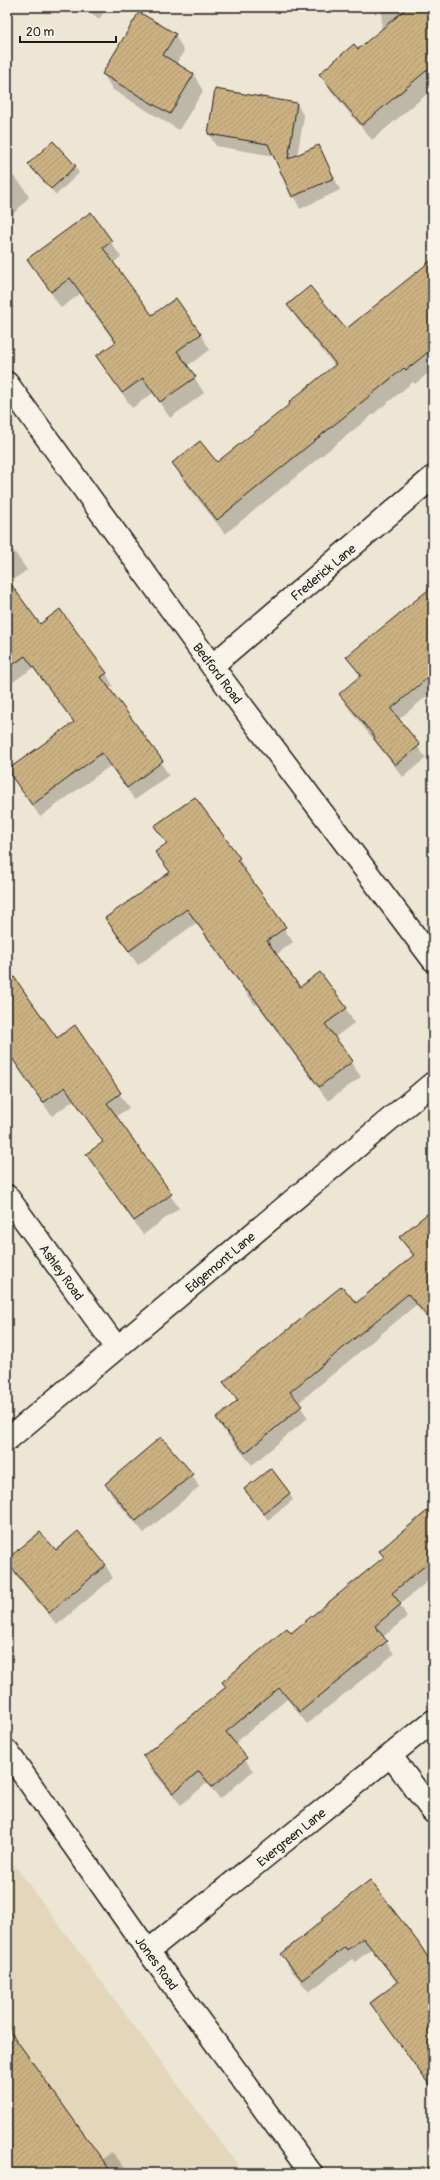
<svg xmlns="http://www.w3.org/2000/svg" width="440" height="2180" viewBox="0 0 440 2180" font-family="Pangolin,sans-serif">
	<style>
		.built { fill: #e4d6bb }
		.shadow { fill: #0003 }
		.building { fill: url(#building-hatch); stroke: #1c1c1c }
		.lines { fill: none; stroke-linecap: round; stroke-linejoin: round }
		.minor-casing { stroke: #1c1c1c; stroke-width: 25 }
		.tertiary-casing { stroke: #1c1c1c; stroke-width: 25 }
		.minor { stroke: #f7f3e8; stroke-width: 22 }
		.tertiary { stroke: #f7f3e8; stroke-width: 22 }
		.labels { text-anchor: middle; stroke-width: 3; stroke-linejoin: round; paint-order: stroke }
		.street-label { font-size: 13px; fill: #1c1c1c; stroke: #f7f3e8 }
	</style>
	<defs>
		<pattern id="building-hatch" width="6" height="6" patternUnits="userSpaceOnUse"><rect width="6" height="6" fill="#ccb282"/><path d="M-1 1l2-2M0 6l6-6M5 7l2-2" fill="none" stroke="#af9870"/></pattern>
	</defs>
	<rect width="100%" height="100%" fill="#eee6d4"/>
	<filter id="ink" filterUnits="userSpaceOnUse"><feTurbulence type="fractalNoise" baseFrequency=".025" numOctaves="2"/><feDisplacementMap in="SourceGraphic" scale="8" xChannelSelector="R" yChannelSelector="G"/><feConvolveMatrix kernelMatrix="1 2 1 2 8 2 1 2 1" color-interpolation-filters="sRGB"/></filter>
	<g filter="url(#ink)">
		<!-- built -->
		<path class="built" d="M7 1855 244 2173H7Z"/>
		<!-- shadow -->
		<g class="shadow">
			<path d="M81 7H108L99 19Z"/>
			<path d="M382 7H433V89L372 140 330 90 321 74 380 76Z"/>
			<path d="M175 35 184 51 176 64 194 75 203 91 179 130 113 90 103 74Z"/>
			<path d="M216 90 297 104 304 117 297 156 319 146 340 190 300 209 274 156 216 146 209 134Z"/>
			<path d="M30 164 75 166 79 173 56 195Z"/>
			<path d="M7 170 22 185 29 197 7 221Z"/>
			<path d="M91 213 121 257 113 263 152 316 201 334 210 350 187 366 204 393 170 418 153 393 132 408 97 356 115 343 80 294 61 308 28 259Z"/>
			<path d="M433 279V369L415 384 413 382 225 534 181 477 173 463H217L291 405 335 366 297 319 289 305 346 331Z"/>
			<path d="M7 541 27 570 9 583 40 625 106 673 113 686 109 689 169 775 135 800 110 766 40 817 9 770 74 723 33 668 7 686Z"/>
			<path d="M433 586V691L398 720 426 758 403 777 347 706 340 694 361 677 348 658Z"/>
			<path d="M156 826 239 858 247 873 246 874 293 942 276 955 300 989 320 974 346 1009 354 1023 334 1038 361 1077 328 1101 257 1004 255 1005 196 923 138 965 115 933 106 918 170 873 156 852 167 845Z"/>
			<path d="M7 969 57 1039 74 1027 129 1108 115 1117 179 1208 143 1235 88 1154 104 1143 74 1100 52 1116 26 1080 7 1045Z"/>
			<path d="M433 1211V1315L428 1320 416 1305 298 1403 308 1418 252 1465 224 1431 217 1419 238 1402 225 1383 356 1305 413 1257 400 1238Z"/>
			<path d="M192 1475 199 1487 144 1533 113 1497 106 1484Z"/>
			<path d="M245 1490 289 1493 293 1500 268 1520Z"/>
			<path d="M433 1507V1577L400 1604 407 1617 383 1637 394 1654 307 1724 287 1699 234 1744 253 1771 220 1799 207 1783 181 1805 151 1769 144 1757 384 1558 380 1551Z"/>
			<path d="M78 1532 106 1566 113 1578 57 1625 14 1573 7 1561 55 1551Z"/>
			<path d="M324 1921 433 1965V2080L428 2084 371 2003 398 1984 371 1949 355 1962 352 1959 309 1992 289 1967 282 1954Z"/>
			<path d="M7 2028 101 2160 112 2152 130 2173H7Z"/>
		</g>
		<!-- building -->
		<g class="building">
			<path d="M408 7H433V65L362 125 319 74 354 44 358 49Z"/>
			<path d="M139 12 176 34 163 55 194 74 170 114 102 74Z"/>
			<path d="M215 89 297 103 288 159 319 145 334 178 292 197 268 144 208 134Z"/>
			<path d="M53 141 76 166 51 189 28 164Z"/>
			<path d="M91 212 112 241 103 248 152 315 176 298 201 334 177 351 196 377 160 402 143 378 122 393 96 356 116 342 70 278 51 292 27 259Z"/>
			<path d="M433 259V348L406 370 404 368 217 520 172 463 200 441 217 462 290 404 289 402 336 364 287 305 310 286 346 329Z"/>
			<path d="M7 579 40 624 60 609 107 673 101 677 163 761 127 788 102 753 32 805 7 770 74 722 25 656 7 669Z"/>
			<path d="M433 586V673L391 709 420 745 395 765 374 739 375 737 339 694 361 675 346 657Z"/>
			<path d="M195 797 240 858 237 860 286 927 267 941 300 987 320 972 347 1008 325 1024 353 1061 319 1087 248 990 246 991 187 909 129 951 105 918 170 872 155 852 167 843 154 826Z"/>
			<path d="M7 967 57 1038 75 1025 121 1093 107 1103 172 1194 134 1221 86 1154 103 1142 65 1087 43 1103 7 1051Z"/>
			<path d="M433 1209V1323L408 1294 290 1392 302 1406 245 1453 216 1419 238 1400 223 1382 342 1286 356 1303 414 1255 399 1237Z"/>
			<path d="M161 1437 193 1474 136 1521 105 1484Z"/>
			<path d="M271 1468 290 1493 264 1514 244 1489Z"/>
			<path d="M433 1506V1559L392 1593 401 1604 375 1626 387 1641 300 1712 279 1688 226 1732 247 1758 212 1787 199 1771 173 1793 143 1756 226 1687 222 1682 287 1628 291 1633 384 1557 379 1551Z"/>
			<path d="M78 1531 106 1565 49 1613 7 1562V1559L40 1532 56 1550Z"/>
			<path d="M370 1880 418 1942 433 1965V2090L370 2003 398 1982 363 1938 347 1950 345 1947 302 1980 281 1954 323 1920 321 1918Z"/>
			<path d="M7 2027 112 2173H7Z"/>
		</g>
		<g class="lines">
			<!-- minor casing -->
			<g class="minor-casing">
				<g id="minor">
					<path d="M7 383 212 666 433 960"/>
					<path d="M212 666 433 477"/>
					<path d="M7 1196 117 1348"/>
					<path d="M7 1440 433 1083"/>
					<path d="M391 1756 433 1812"/>
					<path d="M148 1951 433 1721"/>
				</g>
			</g>
			<!-- tertiary casing -->
			<g class="tertiary-casing">
				<path id="tertiary" d="M7 1751 148 1951 311 2173"/>
			</g>
			<!-- minor -->
			<use href="#minor" class="minor"/>
			<!-- tertiary -->
			<use href="#tertiary" class="tertiary"/>
		</g>
	</g>
	<g class="labels">
		<!-- street labels -->
		<g class="street-label">
			<text transform="translate(323 572) rotate(-40)" y="5">Frederick Lane</text>
			<text transform="translate(218 673) rotate(53)" y="5">Bedford Road</text>
			<text transform="translate(220 1262) rotate(-40)" y="5">Edgemont Lane</text>
			<text transform="translate(62 1272) rotate(54)" y="5">Ashley Road</text>
			<text transform="translate(291 1837) rotate(-39)" y="5">Evergreen Lane</text>
			<text transform="translate(157 1963) rotate(54)" y="5">Jones Road</text>
		</g>
	</g>
	<!-- margin -->
	<rect width="440" height="2180" fill="none" stroke="#f7f3e8" stroke-width="24"/>
	<rect x="12" y="12" width="416" height="2156" fill="none" stroke="#1c1c1c" stroke-width="1.5" filter="url(#ink)"/>
	<!-- scale -->
	<path d="M20 36v6h96v-6" fill="none" stroke="#1c1c1c" stroke-width="2"/>
	<text x="26" y="36" font-size="12" fill="#1c1c1c" stroke="#f7f3e8" stroke-width="3" paint-order="stroke">20 m</text>
</svg>
